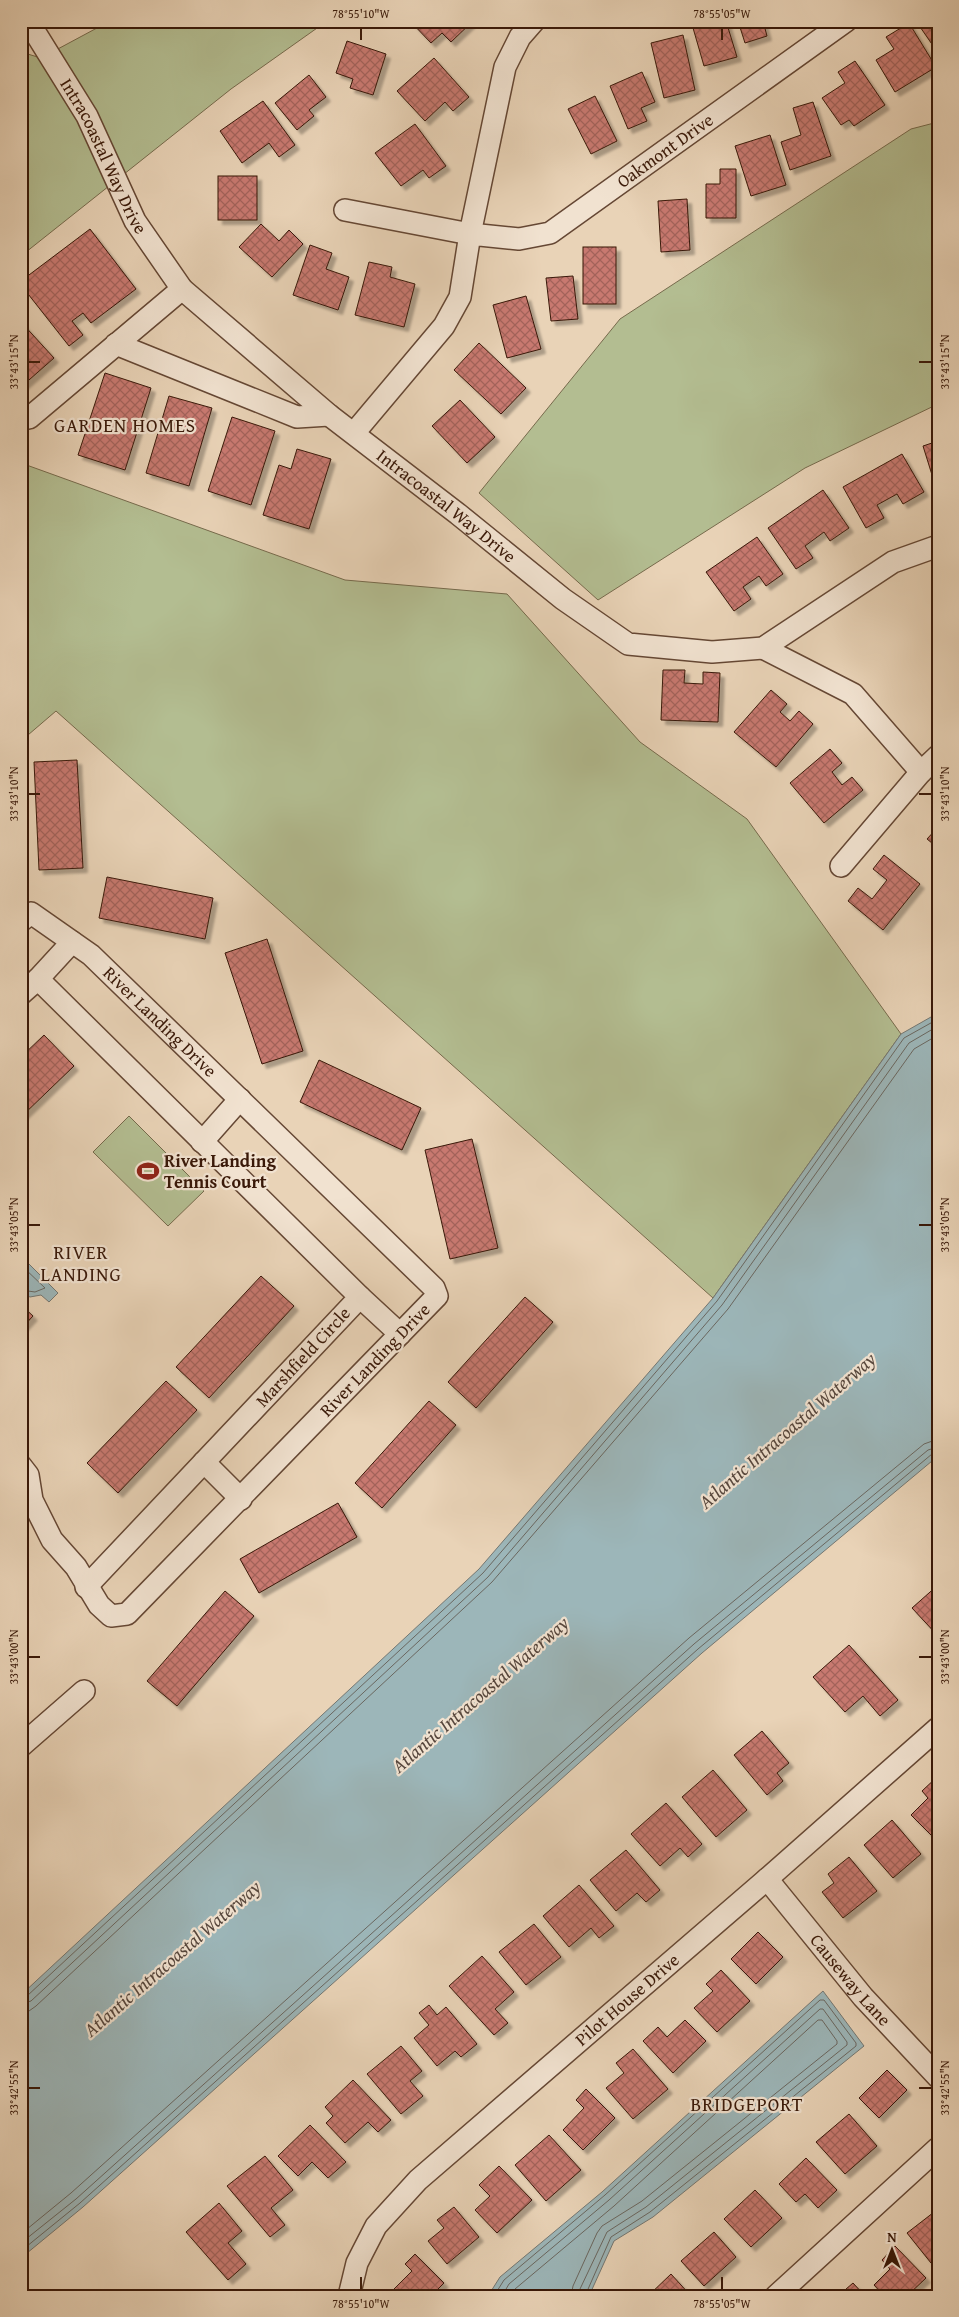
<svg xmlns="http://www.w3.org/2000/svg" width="959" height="2317" viewBox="0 0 959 2317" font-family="'Gentium Book Plus',serif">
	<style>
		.green { fill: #b3bd91; stroke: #766a4c }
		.water { fill: #9cb6b9; stroke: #747772 }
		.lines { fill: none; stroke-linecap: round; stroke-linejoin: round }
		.shore { stroke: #6a6760; stroke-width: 1 }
		.building { fill: url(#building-cross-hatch); stroke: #391808; filter: url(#shadow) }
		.minor-casing { stroke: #654734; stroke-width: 24 }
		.minor { stroke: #f1e2d0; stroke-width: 21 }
		.ticks { fill: none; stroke: #391808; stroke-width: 2 }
		.labels { text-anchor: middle; stroke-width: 4.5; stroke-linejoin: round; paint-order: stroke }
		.street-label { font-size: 18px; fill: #391808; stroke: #f1e2d0 }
		.poi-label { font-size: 18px; font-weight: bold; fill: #391808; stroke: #f1e2d0; text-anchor: start }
		.neighbourhood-label { font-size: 19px; letter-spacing: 1px; fill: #391808; stroke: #f1e2d0 }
		.water-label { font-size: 19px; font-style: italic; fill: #57473d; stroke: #f1e2d0 }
		.neatline { fill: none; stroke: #391808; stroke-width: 2 }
		.ticks-label { font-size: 12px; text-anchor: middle; fill: #391808 }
	</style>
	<defs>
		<pattern id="building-cross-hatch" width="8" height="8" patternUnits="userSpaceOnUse" patternTransform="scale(1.25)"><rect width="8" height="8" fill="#c87970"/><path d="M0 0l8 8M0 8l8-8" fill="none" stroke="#a3625a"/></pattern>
		<filter id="shadow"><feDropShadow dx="4.5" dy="4.5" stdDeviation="1" flood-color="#0004"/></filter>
	</defs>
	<rect width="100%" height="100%" fill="#e9d3b7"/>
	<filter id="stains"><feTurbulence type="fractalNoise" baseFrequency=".004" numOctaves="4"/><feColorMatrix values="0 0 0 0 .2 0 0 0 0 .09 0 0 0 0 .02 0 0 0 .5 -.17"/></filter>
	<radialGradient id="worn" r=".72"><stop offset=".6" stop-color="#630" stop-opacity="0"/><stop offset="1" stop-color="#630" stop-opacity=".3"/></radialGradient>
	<!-- green -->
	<g class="green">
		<path d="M110 21H327L231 89 21 256V52L41 58Z"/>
		<path d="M938 122V404L805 468 598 600 479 493 620 319 911 129Z"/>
		<path d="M21 463 345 580 507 594 640 742 747 819 901 1034 713 1298 56 711 21 741Z"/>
		<path d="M129 1116 204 1191 168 1226 93 1152Z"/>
	</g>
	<!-- water -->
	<g class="water">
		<path d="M938 1013V1456L702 1653 83 2207 21 2258V1995L479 1569 713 1298 901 1034Z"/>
		<path d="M24 1259 58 1293 49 1302 41 1295 30 1297 21 1293V1261Z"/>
		<path d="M823 1991 864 2046 653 2217 614 2241 589 2296H488L500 2277 602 2192Z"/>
	</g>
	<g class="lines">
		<!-- shore -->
		<g class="shore">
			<path d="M21 1265 45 1288 35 1292 21 1290"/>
			<path d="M21 1998 27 1996 483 1573 717 1301 904 1038 938 1019"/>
			<path d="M21 2004 31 2001 488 1577 722 1305 909 1043 938 1026"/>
			<path d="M21 2012 29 2011 36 2006 492 1582 728 1309 914 1049 938 1035"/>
			<path d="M21 2234 71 2193 689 1638 924 1444 938 1439"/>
			<path d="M21 2243 76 2199 694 1644 928 1450 938 1447"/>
			<path d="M21 2251 80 2203 698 1649 932 1454 938 1453"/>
			<path d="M494 2296 504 2280 605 2195 820 2000H824L856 2043V2046L650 2212 611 2237 585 2296"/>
			<path d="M502 2296 509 2284 609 2200 820 2009H823L847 2042V2045L646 2207 607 2232 580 2289 579 2296"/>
			<path d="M511 2296 515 2289 614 2206 818 2020H822L837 2041V2044L642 2201 602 2226 597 2233 573 2286 571 2296"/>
		</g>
	</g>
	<!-- building -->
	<g class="building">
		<path d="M410 21H473L451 42 442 33 431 43Z"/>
		<path d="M691 21H726L737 57 704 66Z"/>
		<path d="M738 21H763L767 36 745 43Z"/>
		<path d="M916 21H938V53Z"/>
		<path d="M909 23 936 67 895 92 876 60 894 49 886 37Z"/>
		<path d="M683 35 695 90 664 98 651 43Z"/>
		<path d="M347 41 386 54 373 95 350 88 353 79 336 73Z"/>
		<path d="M434 58 469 97 453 111 445 102 425 121 397 91Z"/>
		<path d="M855 61 885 105 854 126 849 120 841 125 822 98 845 83 838 72Z"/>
		<path d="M642 72 655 102 641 108 647 121 628 129 610 86Z"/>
		<path d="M309 75 326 97 309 110 314 116 297 130 275 103Z"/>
		<path d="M595 96 617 141 591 154 568 109Z"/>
		<path d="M263 101 295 145 279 157 269 143 242 163 220 131Z"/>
		<path d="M813 102 831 156 790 170 781 142 801 135 793 108Z"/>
		<path d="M415 124 446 166 429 178 423 170 401 186 375 153Z"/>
		<path d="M770 135 786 185 751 196 735 146Z"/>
		<path d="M720 169H736V218H706V184H720Z"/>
		<rect x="218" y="176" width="39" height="44"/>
		<path d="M687 199 690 250 661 252 658 201Z"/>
		<path d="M261 224 279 241 289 230 303 244 272 277 239 247Z"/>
		<path d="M90 229 136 289 91 323 83 313 72 321 83 335 69 346 21 285V281Z"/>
		<path d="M310 245 332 253 326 269 349 277 338 310 293 295Z"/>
		<rect x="583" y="247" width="33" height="57"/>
		<path d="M369 262 392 267 390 277 415 284 404 327 355 315Z"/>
		<path d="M573 276 578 319 551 321 546 278Z"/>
		<path d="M526 296 541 349 507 358 493 305Z"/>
		<path d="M21 322 54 358 21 387Z"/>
		<path d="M479 343 526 388 501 414 454 370Z"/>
		<path d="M105 373 151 388 125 470 78 455Z"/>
		<path d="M169 396 212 408 189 486 146 473Z"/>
		<path d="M460 400 495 437 467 463 432 426Z"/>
		<path d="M232 417 275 431 251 505 208 491Z"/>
		<path d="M938 441V491H937L923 446Z"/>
		<path d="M297 449 331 459 309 529 263 515 279 465 291 469Z"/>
		<path d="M902 454 924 492 903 504 897 494 877 505 884 518 866 528 843 487Z"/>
		<path d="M823 490 849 528 830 541 824 532 805 546 813 558 796 569 768 528Z"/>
		<path d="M757 537 783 574 766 586 759 576 743 587 751 599 734 611 706 572Z"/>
		<path d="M663 670H685L684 683 703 684V672L720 673 718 722 661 720Z"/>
		<path d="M771 690 787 704 780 712 790 721 799 711 813 724 776 767 734 732Z"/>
		<path d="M830 749 842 763 832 772 842 785 852 777 863 790 824 823 790 783Z"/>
		<path d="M77 760 83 868 39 870 34 762Z"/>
		<path d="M938 827V848L927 839Z"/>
		<path d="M884 855 920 884 883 930 848 901 858 888 872 899 887 880 873 869Z"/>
		<path d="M107 877 213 898 205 939 99 918Z"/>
		<path d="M267 939 303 1051 262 1064 225 953Z"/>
		<path d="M44 1035 74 1066 21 1117V1057Z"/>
		<path d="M319 1060 421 1108 402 1150 300 1102Z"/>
		<path d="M472 1139 498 1248 450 1259 425 1150Z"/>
		<path d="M261 1276 294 1306 209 1398 176 1367Z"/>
		<path d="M525 1297 553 1322 476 1408 448 1382Z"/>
		<path d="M21 1305 33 1316 21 1329Z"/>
		<path d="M166 1381 197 1410 118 1493 87 1463Z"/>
		<path d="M429 1401 456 1425 382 1508 355 1483Z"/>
		<path d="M338 1503 357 1537 259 1593 240 1559Z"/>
		<path d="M938 1585V1636L912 1608Z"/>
		<path d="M225 1591 254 1616 177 1706 147 1681Z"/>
		<path d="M849 1645 898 1700 880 1716 863 1696 845 1712 813 1677Z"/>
		<path d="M762 1731 789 1763 777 1773 783 1781 767 1795 734 1755Z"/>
		<path d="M713 1770 747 1810 716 1837 682 1797Z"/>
		<path d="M938 1776V1840L937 1841 911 1815 928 1798 922 1791Z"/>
		<path d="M666 1803 702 1844 688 1857 680 1848 660 1866 631 1834Z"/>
		<path d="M892 1820 921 1854 893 1878 864 1845Z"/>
		<path d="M626 1850 660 1890 646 1902 637 1893 616 1911 590 1880Z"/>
		<path d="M849 1857 877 1891 843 1918 822 1892 834 1883 828 1874Z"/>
		<path d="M579 1885 614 1926 599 1938 591 1928 569 1947 543 1916Z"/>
		<path d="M534 1924 561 1957 526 1985 499 1952Z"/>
		<path d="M758 1932 783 1957 756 1984 731 1959Z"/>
		<path d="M482 1956 514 1992 495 2009 508 2023 494 2035 449 1986Z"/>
		<path d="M721 1970 750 2001 717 2032 694 2008 713 1991 706 1984Z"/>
		<path d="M429 2005 437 2015 446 2007 477 2044 461 2057 455 2051 437 2066 414 2038 429 2025 419 2013Z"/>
		<path d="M685 2020 706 2041 673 2073 643 2041 658 2027 667 2037Z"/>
		<path d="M401 2046 422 2071 410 2081 423 2096 401 2114 367 2074Z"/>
		<path d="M633 2049 668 2089 633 2119 606 2088 624 2073 616 2063Z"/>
		<path d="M887 2070 907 2090 879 2118 859 2098Z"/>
		<path d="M353 2080 391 2120 378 2132 368 2122 345 2143 326 2123 333 2116 325 2107Z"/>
		<path d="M586 2089 615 2118 583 2150 563 2130 584 2108 576 2100Z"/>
		<path d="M849 2114 877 2146 845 2174 816 2142Z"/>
		<path d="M310 2125 346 2162 328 2178 312 2162 298 2176 278 2156Z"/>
		<path d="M549 2135 581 2170 546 2201 515 2165Z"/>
		<path d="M265 2156 293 2190 271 2208 285 2225 270 2237 227 2186Z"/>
		<path d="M806 2158 837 2190 818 2208 805 2194 796 2202 779 2184Z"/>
		<path d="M499 2166 532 2200 497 2233 475 2210 490 2196 479 2185Z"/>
		<path d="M755 2190 782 2218 751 2247 724 2219Z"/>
		<path d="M219 2203 242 2231 228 2243 246 2264 228 2280 186 2232Z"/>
		<path d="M454 2207 479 2237 447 2264 428 2241 444 2228 437 2220Z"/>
		<path d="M938 2209V2258L931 2263 907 2233Z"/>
		<path d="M714 2232 736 2257 704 2286 681 2261Z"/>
		<path d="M895 2246 926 2278 907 2296H884L874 2285 890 2269 882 2260Z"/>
		<path d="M415 2254 444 2283 431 2296H400L394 2289 412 2271 405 2264Z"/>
		<path d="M671 2274 691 2296H648Z"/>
		<path d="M853 2283 865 2296H838Z"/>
	</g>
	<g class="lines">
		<!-- minor casing -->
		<g class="minor-casing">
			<g id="minor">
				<path id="s1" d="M28 21 87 116 135 221 182 289 329 415 458 514 563 599 628 644 712 652 763 648 893 562 938 546"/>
				<path d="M345 210 470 234 505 67 520 37 534 21"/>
				<path d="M116 344 297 417 329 415"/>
				<path d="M29 418 182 289"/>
				<path id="s2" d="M354 433 444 326 460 297 470 234 519 239 550 233 846 21"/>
				<path d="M763 648 853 694 921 772 938 756"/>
				<path d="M841 866 921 772"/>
				<path id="s3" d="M21 921 31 913 91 955 434 1288 437 1296 127 1614 111 1616 99 1605 76 1567 52 1540 32 1500 28 1475 21 1466"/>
				<path d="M38 979 72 942"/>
				<path d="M21 994 38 979 360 1297 86 1587"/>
				<path d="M202 1142 240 1099"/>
				<path d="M360 1297 400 1334"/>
				<path d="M204 1462 241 1499"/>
				<path d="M21 1746 84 1691"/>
				<path id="s4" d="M767 1879 863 1997 938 2077"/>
				<path id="s5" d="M349 2296 357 2263 376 2226 418 2180 767 1879 938 1728"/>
				<path d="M776 2296 938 2148"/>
			</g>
		</g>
		<!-- minor -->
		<use href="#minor" class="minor"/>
	</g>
	<!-- ticks -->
	<path class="ticks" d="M361 28V40M722 28V40M28 362H40M919 362H932M28 794H40M919 794H932M28 1225H40M919 1225H932M28 1657H40M919 1657H932M28 2088H40M919 2088H932M361 2277V2290M722 2277V2290"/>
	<!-- icons -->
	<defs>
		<g id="stadium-bare" transform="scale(1.725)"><path d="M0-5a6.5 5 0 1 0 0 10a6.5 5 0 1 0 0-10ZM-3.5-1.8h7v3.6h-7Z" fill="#8f2418" stroke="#f1e2d0" stroke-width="2.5" paint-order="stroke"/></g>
	</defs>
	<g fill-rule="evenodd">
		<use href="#stadium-bare" x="148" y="1171"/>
	</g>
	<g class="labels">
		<!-- street labels -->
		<g class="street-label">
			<text dy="6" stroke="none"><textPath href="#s2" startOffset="459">Oakmont Drive</textPath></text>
			<text dy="6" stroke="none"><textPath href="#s1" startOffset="155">Intracoastal Way Drive</textPath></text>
			<text dy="6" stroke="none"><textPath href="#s1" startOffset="652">Intracoastal Way Drive</textPath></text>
			<text dy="6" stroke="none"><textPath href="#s3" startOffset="182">River Landing Drive</textPath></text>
			<text transform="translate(303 1357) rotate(-47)" y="6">Marshfield Circle</text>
			<text transform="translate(375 1360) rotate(-46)" y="6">River Landing Drive</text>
			<text dy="6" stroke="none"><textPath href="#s4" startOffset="131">Causeway Lane</textPath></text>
			<text dy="6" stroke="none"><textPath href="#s5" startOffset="414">Pilot House Drive</textPath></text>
		</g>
		<!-- poi labels -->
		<g class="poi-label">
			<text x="164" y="1167">River Landing<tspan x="164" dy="21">Tennis Court</tspan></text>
		</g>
		<!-- neighbourhood labels -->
		<g class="neighbourhood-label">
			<text x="125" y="432">GARDEN HOMES</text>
			<text x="81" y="1259">RIVER<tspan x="81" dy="22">LANDING</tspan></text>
			<text x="747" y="2111">BRIDGEPORT</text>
		</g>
		<!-- water labels -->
		<g class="water-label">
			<text transform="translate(787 1430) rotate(-41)" y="7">Atlantic Intracoastal Waterway</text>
			<text transform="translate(480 1694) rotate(-41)" y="7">Atlantic Intracoastal Waterway</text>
			<text transform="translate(172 1958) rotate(-41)" y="7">Atlantic Intracoastal Waterway</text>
		</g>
	</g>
	<!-- margin -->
	<rect width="959" height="2317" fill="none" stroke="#e9d3b7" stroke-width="55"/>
	<!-- north arrow -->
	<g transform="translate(892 2250)" stroke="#f1e2d0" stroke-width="4" paint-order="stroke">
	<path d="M0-4L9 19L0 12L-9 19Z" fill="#391808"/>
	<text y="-8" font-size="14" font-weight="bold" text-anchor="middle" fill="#391808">N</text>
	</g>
	<rect x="28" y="28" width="904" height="2262" class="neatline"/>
	<g class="ticks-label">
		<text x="361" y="18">78°55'10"W</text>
		<text x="722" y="18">78°55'05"W</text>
		<text transform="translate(14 362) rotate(-90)" y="4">33°43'15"N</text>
		<text transform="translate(945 362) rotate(-90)" y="4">33°43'15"N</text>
		<text transform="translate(14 794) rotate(-90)" y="4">33°43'10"N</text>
		<text transform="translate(945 794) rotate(-90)" y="4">33°43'10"N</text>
		<text transform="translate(14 1225) rotate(-90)" y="4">33°43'05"N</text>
		<text transform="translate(945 1225) rotate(-90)" y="4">33°43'05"N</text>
		<text transform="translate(14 1657) rotate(-90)" y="4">33°43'00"N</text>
		<text transform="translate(945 1657) rotate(-90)" y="4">33°43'00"N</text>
		<text transform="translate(14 2088) rotate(-90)" y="4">33°42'55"N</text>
		<text transform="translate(945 2088) rotate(-90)" y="4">33°42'55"N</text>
		<text x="361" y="2308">78°55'10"W</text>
		<text x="722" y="2308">78°55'05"W</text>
	</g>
	<rect width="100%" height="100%" filter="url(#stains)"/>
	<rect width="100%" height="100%" fill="url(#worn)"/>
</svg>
